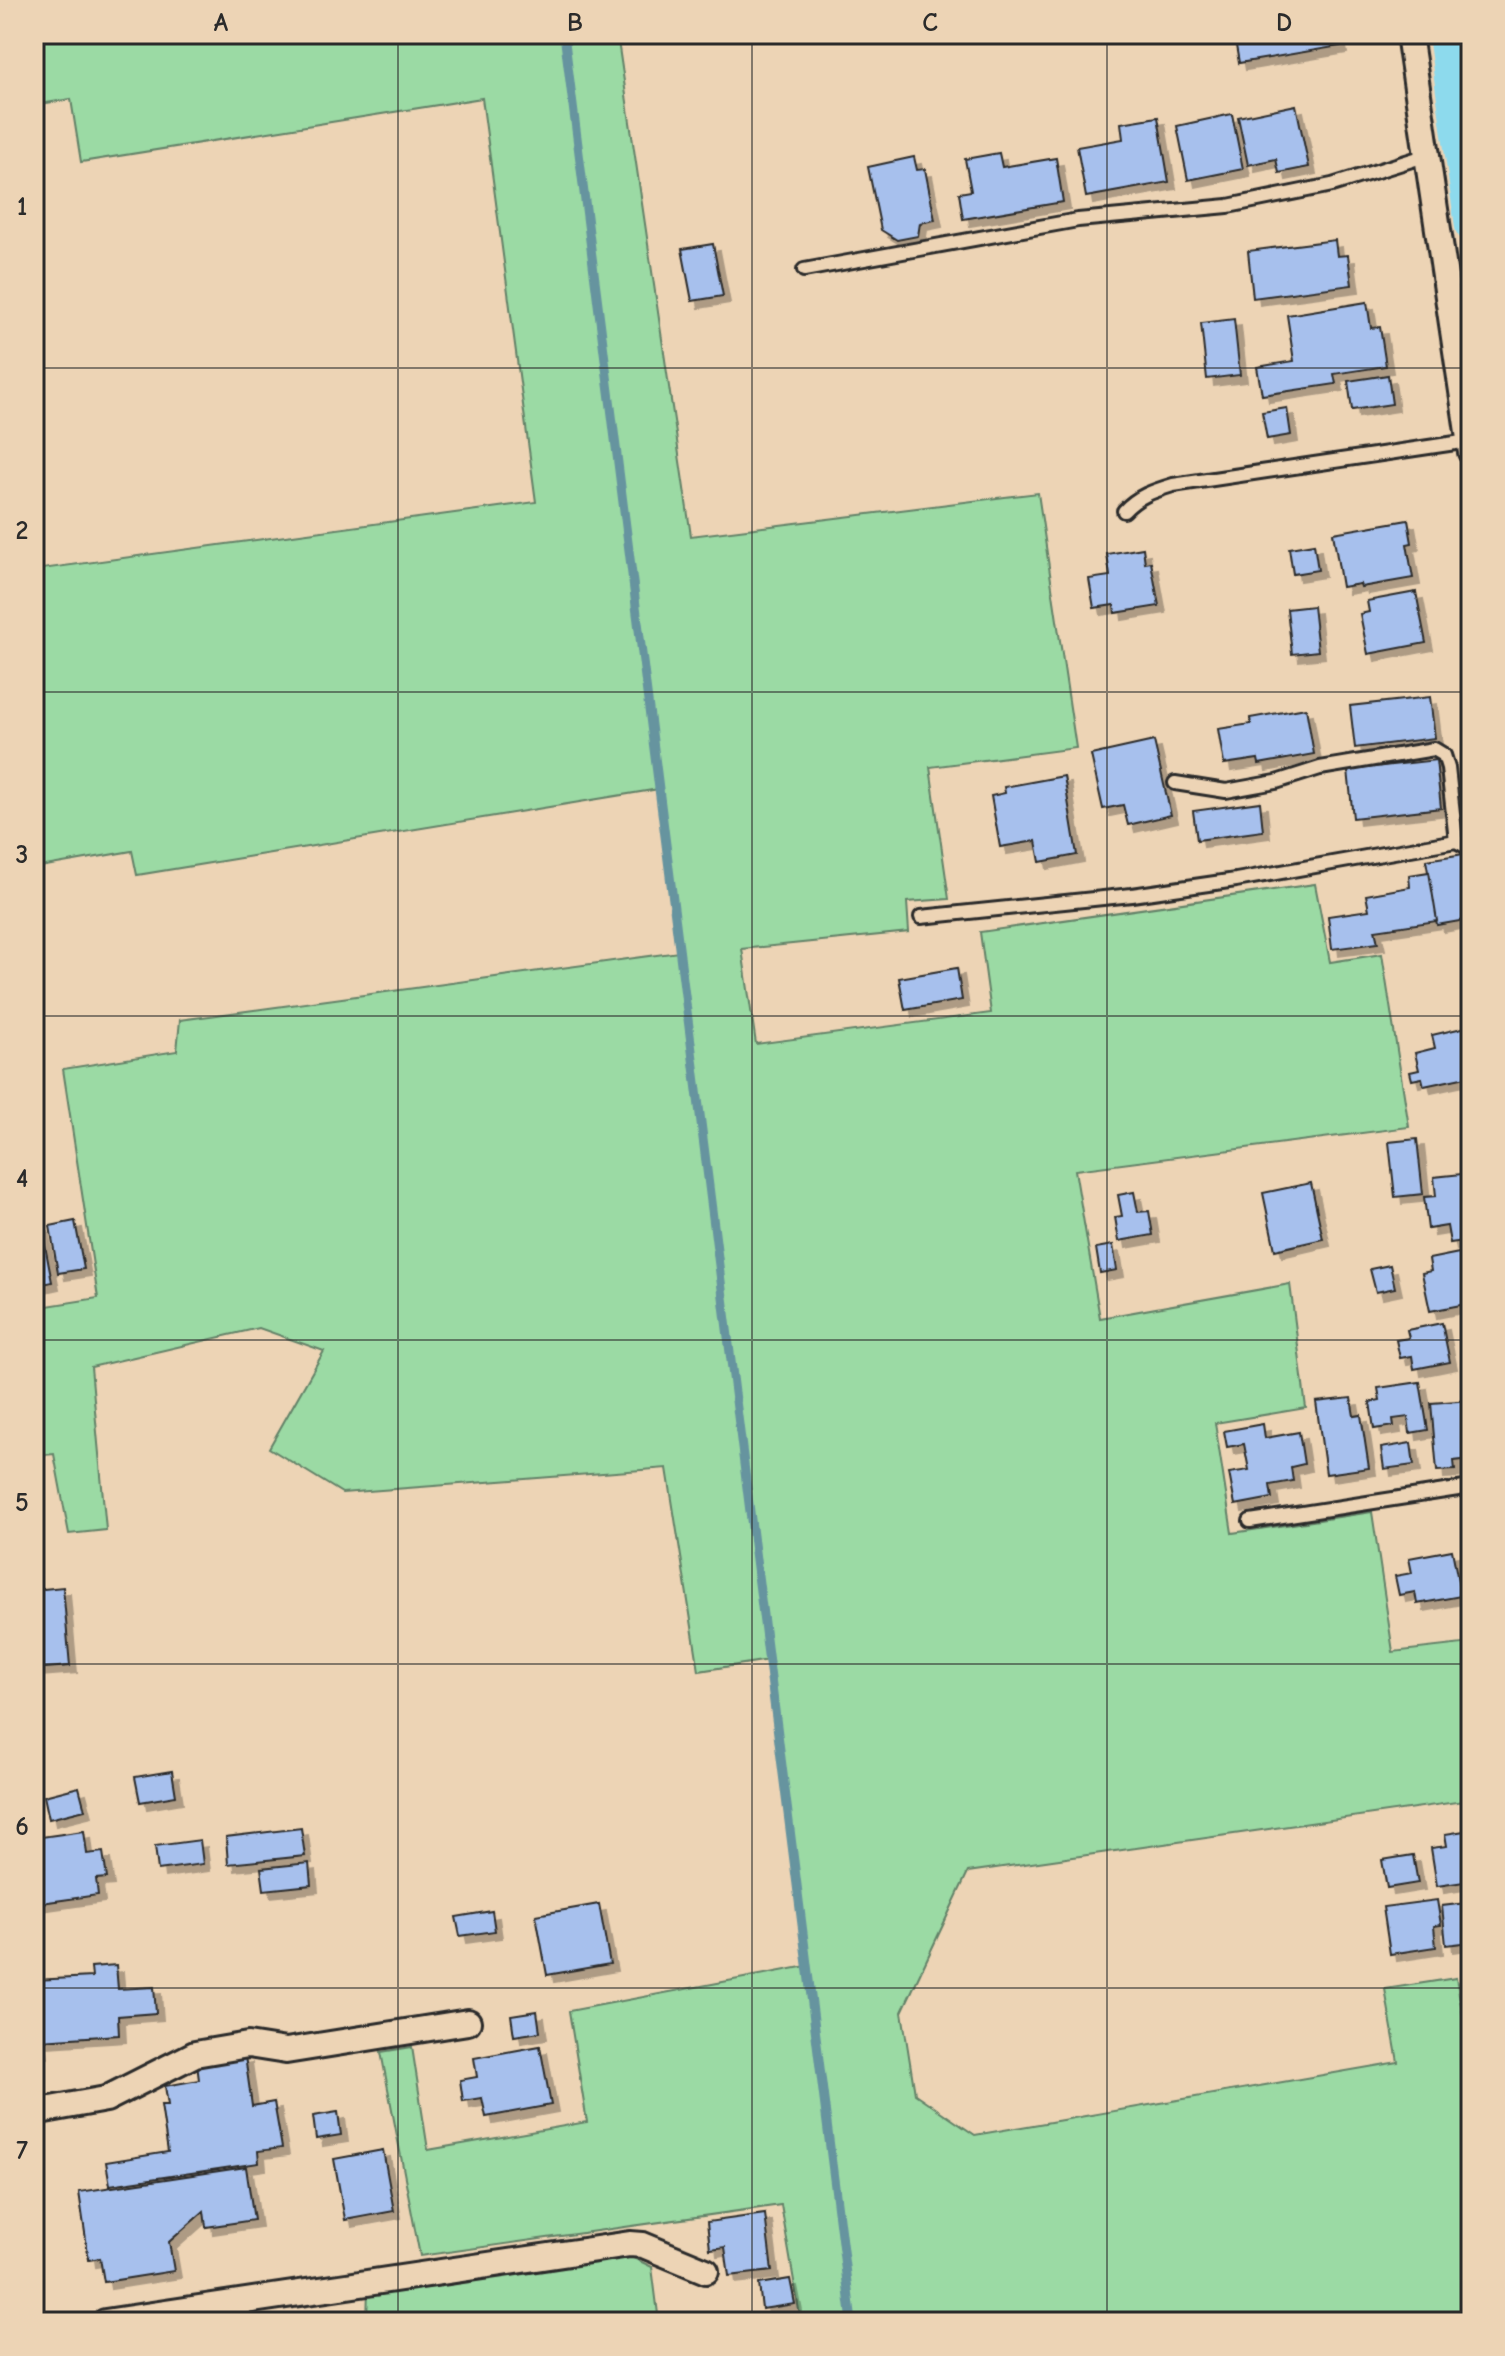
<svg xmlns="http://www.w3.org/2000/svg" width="1505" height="2356" viewBox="0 0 1505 2356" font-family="'Comic Neue',sans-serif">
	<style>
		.green { fill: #9bdaa4; stroke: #638268; stroke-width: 2 }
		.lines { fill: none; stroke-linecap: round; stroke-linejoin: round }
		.stream { stroke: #66949f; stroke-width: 9 }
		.canal { stroke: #8ddaed; stroke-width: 32 }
		.building { fill: #a7c0ed; stroke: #2b2b2b; stroke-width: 2; filter: url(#shadow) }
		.service-casing { stroke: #2b2b2b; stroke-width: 18 }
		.minor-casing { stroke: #2b2b2b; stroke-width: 30 }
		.service { stroke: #edd4b5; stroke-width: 12 }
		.minor { stroke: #edd4b5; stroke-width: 24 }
		.grid { fill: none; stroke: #2b2b2b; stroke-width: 2; stroke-opacity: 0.55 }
		.neatline { fill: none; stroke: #2b2b2b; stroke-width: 3 }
		.grid-label { font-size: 26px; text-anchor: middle; font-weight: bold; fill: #2b2b2b }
	</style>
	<defs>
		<filter id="shadow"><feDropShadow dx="7" dy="7" stdDeviation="0" flood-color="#0004"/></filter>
	</defs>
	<rect width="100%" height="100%" fill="#edd4b5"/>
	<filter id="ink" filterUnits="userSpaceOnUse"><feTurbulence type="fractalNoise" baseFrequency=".0125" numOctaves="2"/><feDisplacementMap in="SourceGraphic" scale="16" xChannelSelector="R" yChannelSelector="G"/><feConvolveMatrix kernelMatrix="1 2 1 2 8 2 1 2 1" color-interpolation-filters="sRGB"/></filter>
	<g filter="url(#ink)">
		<!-- green -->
		<g class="green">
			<path d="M34 34H617L691 536 1038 493 1076 748 930 767 949 899 907 902 909 932 742 949 756 1044 991 1013 980 932 1315 884 1330 962 1382 954 1409 1127 1075 1170 1100 1318 1290 1284 1306 1408 1215 1423 1232 1533 1372 1512 1393 1652 1471 1643V1800L968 1872 902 2012 915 2094 975 2135 1398 2062 1385 1989 1456 1978 1471 2059V2322H801L781 2205 420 2256 381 2052 412 2047 428 2150 587 2122 569 2011 807 1966 769 1660 699 1671 667 1468 342 1493 269 1448 324 1351 259 1328 91 1367 106 1530 69 1534 54 1454 34 1456V1308L98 1298 63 1069 177 1051 180 1020 679 952 659 789 137 875 132 851 34 868V570L536 502 482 98 81 162 71 99 34 105Z"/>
			<path d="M1444 34H1471V226Z"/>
			<path d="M617 2250 652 2267 659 2322H367L368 2288Z"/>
		</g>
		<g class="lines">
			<!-- stream -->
			<path class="stream" d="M564 34 852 2322"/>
			<!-- canal -->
			<path class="canal" d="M1444 34 1471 226"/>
		</g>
		<!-- building -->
		<g class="building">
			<path d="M1234 34H1338L1340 46 1239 63Z"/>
			<path d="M1296 105 1309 167 1279 173 1276 159 1248 165 1238 117Z"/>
			<path d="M1232 114 1243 169 1188 180 1177 126Z"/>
			<path d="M1158 117 1169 182 1086 197 1077 147 1123 139 1121 123Z"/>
			<path d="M999 153 1002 167 1056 158 1063 202 963 219 959 193 971 191 965 159Z"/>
			<path d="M914 157 917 170 925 169 935 220 920 223 918 236 897 240 881 230 868 167Z"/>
			<path d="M1335 240 1337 256 1348 255 1352 285 1253 298 1248 251Z"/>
			<path d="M713 244 723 296 692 301 682 249Z"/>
			<path d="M1367 302 1371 328 1380 327 1386 366 1334 374 1336 384 1262 395 1257 367 1294 361 1287 315Z"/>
			<path d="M1234 319 1240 375 1207 379 1201 323Z"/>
			<path d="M1388 375 1392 404 1352 410 1348 381Z"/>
			<path d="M1287 408 1291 435 1267 439 1262 412Z"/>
			<path d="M1408 520 1412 543 1407 544 1413 578 1361 587 1360 584 1342 587 1333 533Z"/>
			<path d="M1314 544 1318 570 1293 574 1289 548Z"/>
			<path d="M1143 548 1145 563 1151 562 1159 606 1115 613 1114 605 1094 608 1089 579 1110 576 1107 554Z"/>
			<path d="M1416 592 1426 643 1368 654 1360 614 1369 612 1367 601Z"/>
			<path d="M1313 606 1318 651 1292 654 1287 609Z"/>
			<path d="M1430 697 1435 738 1355 748 1350 706Z"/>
			<path d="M1306 708 1314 754 1259 764 1258 759 1224 764 1218 729 1251 724 1250 718Z"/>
			<path d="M1154 741 1171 815 1128 825 1123 805 1103 809 1091 755Z"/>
			<path d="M1436 760 1441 808 1353 818 1348 770Z"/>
			<path d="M1064 776 1077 855 1040 862 1036 841 1000 847 991 796 1005 793 1004 787Z"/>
			<path d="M1260 802 1263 831 1197 840 1193 811Z"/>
			<path d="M1470 853 1471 919 1437 925 1426 860Z"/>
			<path d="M1429 872 1437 921 1375 930 1378 943 1332 949 1328 916 1369 910 1366 895 1410 887 1409 875Z"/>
			<path d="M957 968 962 1000 905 1010 899 978Z"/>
			<path d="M1471 1026V1076L1424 1086 1422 1078 1412 1080 1410 1072 1419 1070 1415 1053 1435 1048 1432 1035Z"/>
			<path d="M1417 1139 1423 1194 1395 1197 1389 1142Z"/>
			<path d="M1471 1173V1240L1450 1243 1447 1226 1428 1229 1424 1197 1436 1196 1434 1177Z"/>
			<path d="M1311 1183 1323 1239 1275 1250 1263 1193Z"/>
			<path d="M1134 1192 1138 1212 1149 1211 1153 1235 1119 1241 1115 1217 1122 1216 1118 1195Z"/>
			<path d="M75 1221 84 1269 58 1273 50 1226Z"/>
			<path d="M41 1225 52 1282 34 1286V1226Z"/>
			<path d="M1113 1245 1117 1270 1100 1273 1096 1248Z"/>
			<path d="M1469 1251 1471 1259V1303L1430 1311 1422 1273 1431 1271 1429 1259Z"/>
			<path d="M1390 1265 1395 1288 1376 1292 1370 1269Z"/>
			<path d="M1442 1323 1450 1362 1414 1369 1412 1356 1400 1358 1396 1340 1409 1338 1407 1330Z"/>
			<path d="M1420 1382 1428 1430 1410 1433 1408 1417 1393 1419 1394 1426 1374 1429 1370 1402 1380 1400 1378 1388Z"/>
			<path d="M1351 1398 1354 1416 1361 1415 1369 1468 1326 1474 1316 1402Z"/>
			<path d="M1471 1400V1459L1454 1461 1455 1470 1437 1471 1431 1403Z"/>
			<path d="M1263 1424 1265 1438 1299 1432 1304 1464 1291 1467 1293 1481 1270 1485 1272 1498 1235 1505 1229 1473 1249 1470 1244 1444 1227 1447 1224 1431Z"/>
			<path d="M1411 1443 1414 1465 1384 1469 1381 1448Z"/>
			<path d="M1452 1550 1461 1596 1417 1604 1415 1592 1399 1595 1395 1576 1412 1573 1409 1558Z"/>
			<path d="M63 1587 70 1666 34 1669V1590Z"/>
			<path d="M172 1771 176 1796 140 1802 135 1777Z"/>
			<path d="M79 1787 85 1810 49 1819 44 1796Z"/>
			<path d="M301 1828 305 1856 228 1864 226 1837Z"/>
			<path d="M1471 1830V1881L1437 1886 1431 1848 1447 1846 1445 1834Z"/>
			<path d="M84 1831 87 1854 103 1852 107 1878 96 1879 98 1895 34 1904V1838Z"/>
			<path d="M200 1840 203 1864 158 1870 155 1846Z"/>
			<path d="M1413 1855 1418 1883 1387 1888 1382 1860Z"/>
			<path d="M309 1863 311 1885 264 1890 261 1868Z"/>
			<path d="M1471 1896V1942L1446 1945 1442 1906 1468 1903 1467 1897Z"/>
			<path d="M1437 1900 1441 1925 1434 1926 1436 1947 1390 1954 1383 1907Z"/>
			<path d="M599 1904 610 1964 547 1975 536 1915Z"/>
			<path d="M492 1911 495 1931 460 1936 456 1917Z"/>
			<path d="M116 1965 118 1989 154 1987 156 2013 118 2016 119 2035 40 2040 41 2051 34 2052V1980L92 1977 91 1967Z"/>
			<path d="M537 2011 540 2032 514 2036 511 2015Z"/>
			<path d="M540 2046 551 2105 486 2117 482 2098 463 2101 460 2080 477 2077 474 2058Z"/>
			<path d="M245 2056 252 2106 274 2102 282 2148 258 2151 259 2163 110 2185 106 2162 168 2152 161 2105H168L165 2086 199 2080 197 2064Z"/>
			<path d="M338 2112 341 2135 316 2139 313 2116Z"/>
			<path d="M383 2150 394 2211 345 2220 334 2159Z"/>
			<path d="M246 2167 254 2220 206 2227 204 2211 169 2242 174 2271 104 2282 100 2258 89 2260 79 2192Z"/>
			<path d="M765 2214 772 2271 729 2276 725 2247 710 2249 707 2222Z"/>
			<path d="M790 2279 795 2304 762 2309 759 2284Z"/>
		</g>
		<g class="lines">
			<!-- service casing -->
			<g class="service-casing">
				<g id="service">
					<path d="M804 270 1078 220 1228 206 1332 185 1428 155"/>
					<path d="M1124 511C1138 496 1153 491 1173 485L1469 441"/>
					<path d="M1175 783 1226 791 1276 782 1320 768 1434 749 1444 755 1448 768 1456 841"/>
					<path d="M921 917 1132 895 1236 880 1456 841 1471 849"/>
					<path d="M1250 1521 1471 1487"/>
				</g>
			</g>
			<!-- minor casing -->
			<g class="minor-casing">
				<g id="minor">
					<path d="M1409 34 1471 452"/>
					<path d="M34 2112 106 2099 195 2054 248 2045 286 2051 468 2022"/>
					<path d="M105 2322 630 2244 643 2245 706 2271"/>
				</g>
			</g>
			<!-- service -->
			<use href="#service" class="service"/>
			<!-- minor -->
			<use href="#minor" class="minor"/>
		</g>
	</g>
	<!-- grid -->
	<path class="grid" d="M398 34V2322M752 34V2322M1107 34V2322M34 368H1471M34 692H1471M34 1016H1471M34 1340H1471M34 1664H1471M34 1988H1471"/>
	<!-- margin -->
	<rect width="1505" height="2356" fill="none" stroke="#edd4b5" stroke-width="88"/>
	<rect x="44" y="44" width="1417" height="2268" class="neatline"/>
	<g class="grid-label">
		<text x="221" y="31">A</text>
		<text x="575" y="31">B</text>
		<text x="930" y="31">C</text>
		<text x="1284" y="31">D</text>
		<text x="22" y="215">1</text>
		<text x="22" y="539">2</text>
		<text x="22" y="863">3</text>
		<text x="22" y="1187">4</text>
		<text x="22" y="1511">5</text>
		<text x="22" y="1835">6</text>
		<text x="22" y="2159">7</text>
	</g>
</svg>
